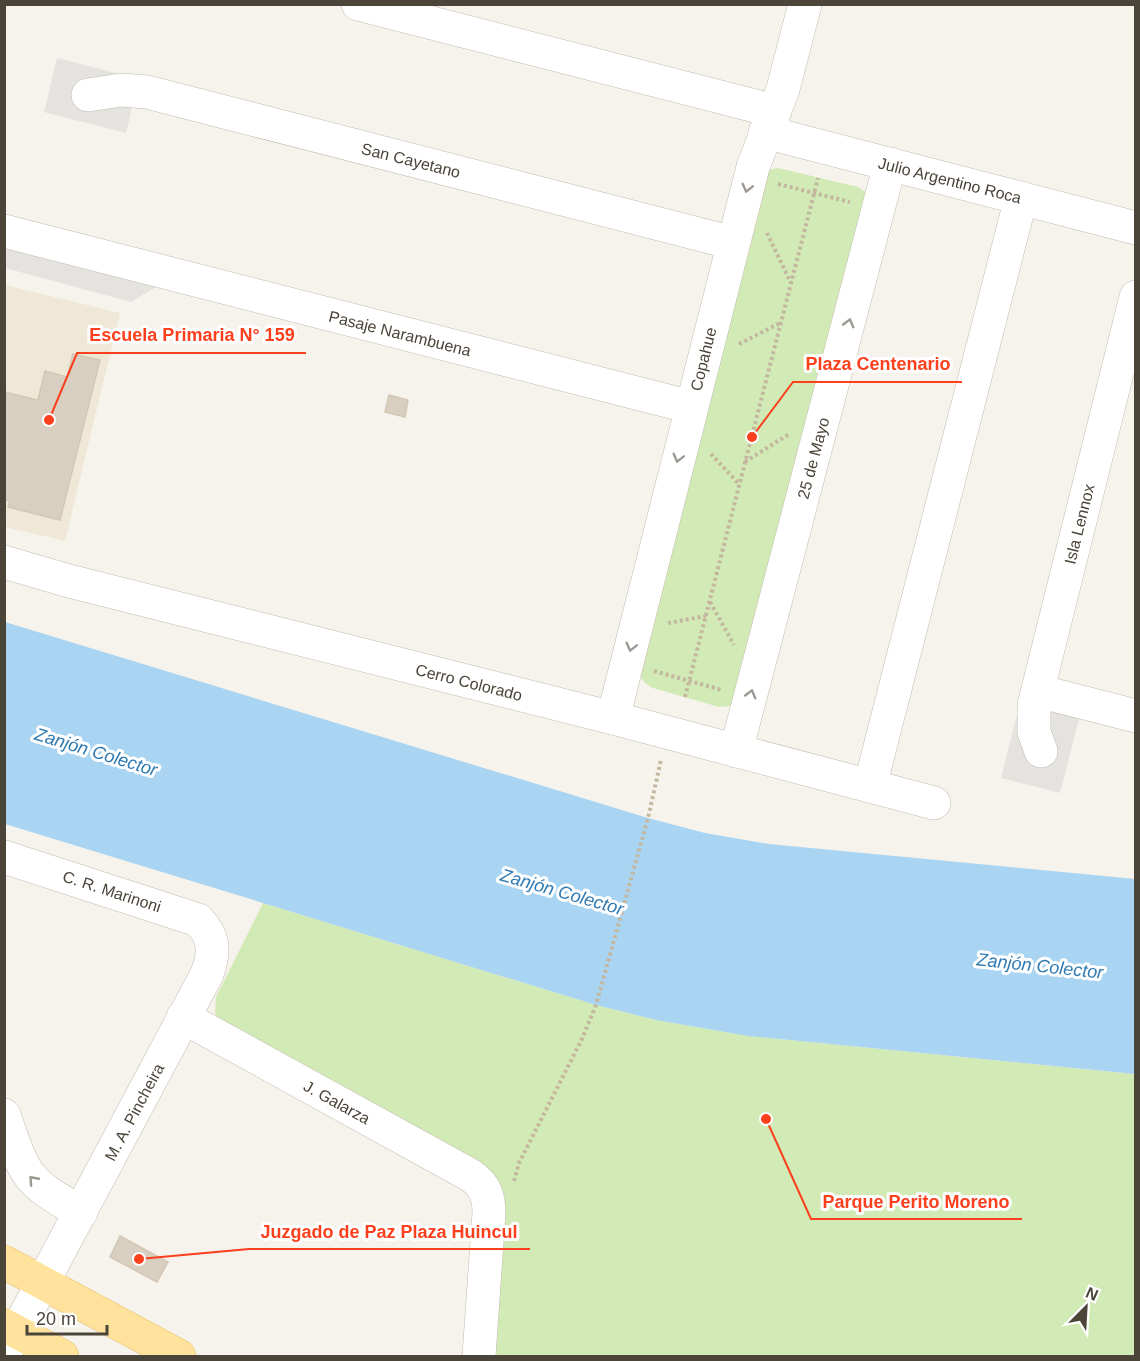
<svg xmlns="http://www.w3.org/2000/svg" width="1140" height="1361" viewBox="0 0 1140 1361" font-family="Arial,sans-serif">
	<style>
		.education { fill: #efe8d6 }
		.green { fill: #d2eab5 }
		.parking { fill: #e5e3e0 }
		.water { fill: #a9d4f2 }
		.building { fill: #d8cfc1; stroke: #d3c7b4; stroke-width: 1.5 }
		.lines { fill: none; stroke-linecap: round; stroke-linejoin: round }
		.minor-casing { stroke: #c2bbae; stroke-width: 34 }
		.major-casing { stroke: #e6c16a; stroke-width: 34 }
		.path { stroke: #c4b79f; stroke-width: 4; stroke-dasharray: 3 3; stroke-linecap: butt }
		.minor { stroke: #fff; stroke-width: 33 }
		.major { stroke: #ffe39c; stroke-width: 33 }
		.oneway { stroke: #9c9892 }
		.labels { text-anchor: middle; stroke-width: 6; stroke-linejoin: round; paint-order: stroke }
		.street-label { font-size: 16px; fill: #4b4439; stroke: #fff }
		.water-label { font-size: 18px; font-style: italic; fill: #2e7ab2; stroke: #fff }
		.leader { fill: none; stroke: #fc3f1d; stroke-width: 2 }
		.callout-dot { fill: #fc3f1d; stroke: #fff; stroke-width: 2 }
		.callout-label { font-size: 18px; text-anchor: middle; font-weight: bold; fill: #fc3f1d; stroke: #fff; stroke-width: 6; stroke-linejoin: round; paint-order: stroke }
	</style>
	<rect width="100%" height="100%" fill="#f6f3ec"/>
	<!-- education -->
	<path class="education" d="M5 285 120 313 65 541 5 527Z"/>
	<!-- green -->
	<g class="green">
		<path d="M778 168 858 187 868 194 731 706 719 707 653 688 645 683 640 676 769 170Z"/>
		<path d="M263 903 596 1005 656 1020 748 1036 1135 1074V1356H494L501 1216 219 1021 215 1013 216 997Z"/>
	</g>
	<!-- parking -->
	<g class="parking">
		<path d="M57 58 139 79 126 133 44 112Z"/>
		<path d="M4 215 159 285 131 302 5 268Z"/>
		<path d="M1022 695 1081 711 1060 793 1001 778Z"/>
	</g>
	<!-- water -->
	<path class="water" d="M5 622 648 818 705 833 769 844 1135 879V1074L748 1036 656 1020 596 1005 5 824Z"/>
	<!-- building -->
	<g class="building">
		<path d="M73 354 100 360 60 520 8 507 10 501 4 499V392L38 400 45 371 67 377Z"/>
		<path d="M389 395 408 400 405 417 385 412Z"/>
		<path d="M120 1236 168 1262 157 1282 110 1257Z"/>
	</g>
	<g class="lines">
		<!-- minor casing -->
		<g class="minor-casing">
			<g id="minor">
				<path d="M358 4 775 111"/>
				<path d="M88 95 121 90 147 92 733 243"/>
				<path d="M765 132 1136 228"/>
				<path d="M4 231 691 407"/>
				<path d="M4 562 69 581 613 718 934 803"/>
				<path d="M1038 691 1136 716"/>
				<path d="M613 718 753 167 783 89 805 4"/>
				<path d="M736 751 890 164"/>
				<path d="M1041 751 1034 732V705L1136 297"/>
				<path d="M870 786 1021 198"/>
				<path d="M4 857 198 920C215 937 215 952 207 974L4 1355"/>
				<path d="M183 1017 470 1175C485 1185 489 1196 489 1213L479 1356"/>
				<path d="M4 1115C25 1175 24 1181 81 1212"/>
			</g>
		</g>
		<!-- major casing -->
		<g class="major-casing">
			<g id="major">
				<path d="M4 1262 179 1356"/>
				<path d="M4 1325 62 1356"/>
			</g>
		</g>
		<!-- path -->
		<g class="path">
			<path d="M778 184 850 202"/>
			<path d="M767 233 791 283"/>
			<path d="M739 344 780 323"/>
			<path d="M711 454 739 484"/>
			<path d="M745 462 789 434"/>
			<path d="M710 602 734 645"/>
			<path d="M668 623 706 616"/>
			<path d="M654 671 722 690"/>
			<path d="M685 697 818 178"/>
			<path d="M514 1181 519 1163 582 1039 596 1005 648 818 661 760"/>
		</g>
		<!-- minor -->
		<use href="#minor" class="minor"/>
		<!-- major -->
		<use href="#major" class="major"/>
	</g>
	<!-- one-way arrows -->
	<defs><path id="oneway-chevron" d="M-2-3.5L2.5 0L-2 3.5" fill="none" stroke-width="1.6" stroke-linecap="round" stroke-linejoin="round" transform="scale(1.5)"/></defs>
	<g class="oneway">
		<use href="#oneway-chevron" transform="translate(747 188) rotate(104)"/>
		<use href="#oneway-chevron" transform="translate(849 323) rotate(-75)"/>
		<use href="#oneway-chevron" transform="translate(678 458) rotate(104)"/>
		<use href="#oneway-chevron" transform="translate(631 647) rotate(104)"/>
		<use href="#oneway-chevron" transform="translate(751 694) rotate(-75)"/>
		<use href="#oneway-chevron" transform="translate(33 1180) rotate(-132)"/>
	</g>
	<g class="labels">
		<!-- street labels -->
		<g class="street-label">
			<text transform="translate(411 160) rotate(14)" y="6">San Cayetano</text>
			<text transform="translate(950 180) rotate(14)" y="6">Julio Argentino Roca</text>
			<text transform="translate(400 333) rotate(14)" y="6">Pasaje Narambuena</text>
			<text transform="translate(703 359) rotate(-76)" y="6">Copahue</text>
			<text transform="translate(813 458) rotate(-75)" y="6">25 de Mayo</text>
			<text transform="translate(1079 524) rotate(-76)" y="6">Isla Lennox</text>
			<text transform="translate(469 682) rotate(14)" y="6">Cerro Colorado</text>
			<text transform="translate(112 891) rotate(18)" y="6">C. R. Marinoni</text>
			<text transform="translate(337 1102) rotate(29)" y="6">J. Galarza</text>
			<text transform="translate(134 1112) rotate(-62)" y="6">M. A. Pincheira</text>
		</g>
		<!-- water labels -->
		<g class="water-label">
			<text transform="translate(96 752) rotate(17)" y="6">Zanjón Colector</text>
			<text transform="translate(562 892) rotate(16)" y="6">Zanjón Colector</text>
			<text transform="translate(1040 966) rotate(6)" y="6">Zanjón Colector</text>
		</g>
	</g>
	<!-- callouts -->
	<path class="leader" d="M49 420L77 353H306M752 437L793 382H962M766 1119L811 1219H1022M139 1259L249 1249H530"/>
	<g class="callout-dot">
		<circle cx="49" cy="420" r="6"/>
		<circle cx="752" cy="437" r="6"/>
		<circle cx="766" cy="1119" r="6"/>
		<circle cx="139" cy="1259" r="6"/>
	</g>
	<g class="callout-label">
		<text x="192" y="341">Escuela Primaria N° 159</text>
		<text x="878" y="370">Plaza Centenario</text>
		<text x="916" y="1208">Parque Perito Moreno</text>
		<text x="389" y="1238">Juzgado de Paz Plaza Huincul</text>
	</g>
	<!-- border -->
	<rect width="1140" height="1361" fill="none" stroke="#4b4439" stroke-width="12"/>
	<!-- north arrow -->
	<g transform="translate(1086 1307) rotate(24)" stroke="#ffffff" stroke-width="4.5" paint-order="stroke">
	<path d="M0-4.5L10 22L0 15L-10 22Z" fill="#4b4439"/>
	<text y="-9" font-size="16" font-weight="bold" text-anchor="middle" fill="#4b4439">N</text>
	</g>
	<!-- scale -->
	<path d="M27 1325v9h80v-9" fill="none" stroke="#4b4439" stroke-width="3"/>
	<text x="36" y="1325" font-size="18" fill="#4b4439" stroke="#ffffff" stroke-width="4.5" paint-order="stroke">20 m</text>
</svg>
